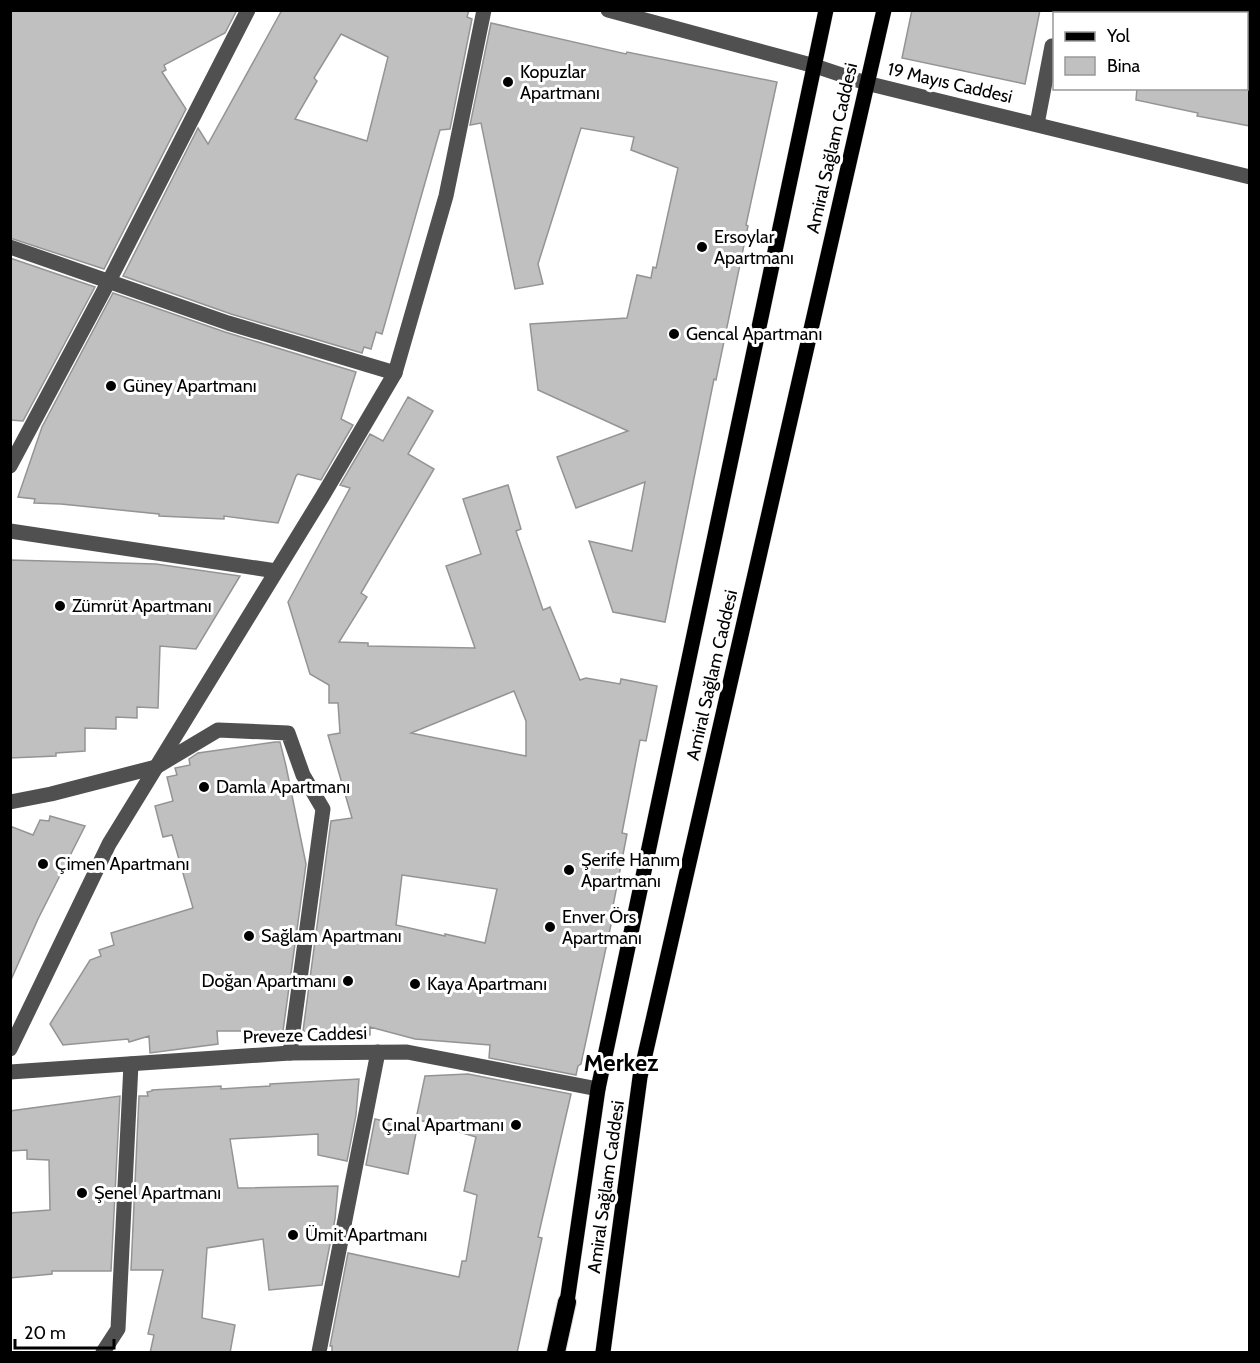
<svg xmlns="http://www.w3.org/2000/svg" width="1260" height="1363" viewBox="0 0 1260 1363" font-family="Cabin,sans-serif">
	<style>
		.building { fill: #c0c0c0; stroke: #949494; stroke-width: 1.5; fill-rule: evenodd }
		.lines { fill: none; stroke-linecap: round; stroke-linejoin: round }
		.major-casing { stroke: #dbdbdb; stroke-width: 16 }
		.highway-casing { stroke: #dbdbdb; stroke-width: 20 }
		.minor { stroke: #505050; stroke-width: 15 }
		.major { stroke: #000; stroke-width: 15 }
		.highway { stroke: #000; stroke-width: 18 }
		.poi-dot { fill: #000; stroke: #fff; stroke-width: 2 }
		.labels { text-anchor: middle; stroke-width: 6; stroke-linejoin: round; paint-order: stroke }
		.poi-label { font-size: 18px; fill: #000; stroke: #fff; text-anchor: start }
		.street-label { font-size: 18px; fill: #000; stroke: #fff }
		.district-label { font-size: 24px; font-weight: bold; fill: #000; stroke: #fff }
	</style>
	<rect width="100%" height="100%" fill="#fff"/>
	<!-- building -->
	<g class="building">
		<path d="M10 10H237L225 33 164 65 166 70 162 72 186 109 104 269 10 238Z"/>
		<path d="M282 10H469L467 17 472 19 450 129 440 130 382 334 376 332 371 349 364 347 362 353 231 314 123 276 198 128 208 144ZM341 34 388 57 367 141 295 119 317 81 314 78Z"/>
		<path d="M912 10H1040L1025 84 902 58Z"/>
		<path d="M491 23 626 54 627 52 777 82 746 225 748 226 716 380 714 379 665 622 613 612 589 541 632 551 645 482 576 508 557 457 628 431 538 390 530 324 627 318 637 275 651 278 653 267 656 268 678 168 631 150 634 137 581 128 538 264 543 284 515 289 481 123 470 125Z"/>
		<path d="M1137 88H1250V126L1197 116 1198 113 1136 100Z"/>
		<path d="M10 258 95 287 23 421 10 420Z"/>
		<path d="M113 293 225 332 356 372 341 419 353 425 321 480 298 474 296 476 278 523 224 516V519L159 516V514L61 504 34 503 35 499 18 497 42 427Z"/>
		<path d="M408 397 433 411 408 454 434 469 361 593 367 597 339 642 368 643V646L475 648 446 566 481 554 463 499 508 485 521 529 516 531 543 610 550 607 580 680 586 678 620 684 621 679 657 686 646 741 640 740 622 833 627 834 613 906H615L581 1064 578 1066 576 1075 489 1058 490 1045 415 1039 370 1027V1035L303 1031 331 821 352 818 328 735 340 733 338 703H329V685L310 674 288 602 350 488 340 485 370 434 383 441ZM514 691 526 721V756L411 733ZM402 875 497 889 485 943 445 934V936L396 925Z"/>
		<path d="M10 560 156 564 240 576 196 649 160 646 158 708 137 707V718L116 717V729L85 728V751L56 753V756L10 758Z"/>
		<path d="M275 742H280L286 766 306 864 283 1031H217L218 1044 150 1053 149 1036 129 1042 128 1039 63 1045 50 1024 90 960 101 956 99 950 114 945 111 933 193 908 172 835 163 837 155 806 173 801 167 777 177 775 175 768 190 765 189 759 198 753Z"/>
		<path d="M50 816 85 826 38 919 10 982V826L33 835 40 820 49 821Z"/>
		<path d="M468 1074 571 1094 538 1237 542 1238 517 1353H332V1346H330L348 1253 459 1277 462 1261H466L477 1195 464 1191 476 1137 416 1119 425 1076Z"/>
		<path d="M359 1079 356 1115 347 1161 318 1155V1134L230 1139 238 1188 338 1186 335 1219 322 1285 269 1290 263 1239 207 1248 202 1318 235 1325 230 1353H150L154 1335 148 1334 163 1270H131L139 1096H148L147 1092 152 1091V1090L221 1086V1089L270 1086V1084Z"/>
		<path d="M120 1096 111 1271H52V1274L10 1278V1213L50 1210 49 1160 27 1159V1150L10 1151V1111Z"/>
		<path d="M375 1119 417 1128 408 1174 366 1165Z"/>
	</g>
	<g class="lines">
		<!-- major casing -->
		<g class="major-casing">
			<g id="major">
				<path d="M567 1302 598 1089 826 10"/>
				<path d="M603 1352 640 1077 884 10"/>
			</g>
		</g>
		<!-- highway casing -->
		<g class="highway-casing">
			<path id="highway" d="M556 1352 567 1302"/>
		</g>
		<!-- minor -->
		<g class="minor">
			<path d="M608 10 815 66 866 83 1250 177"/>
			<path d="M1037 124 1052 46"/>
			<path d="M10 247 228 323 395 373"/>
			<path d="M10 466 109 281 248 10"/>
			<path d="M10 531 276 571"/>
			<path d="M10 802 51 794 156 767 218 730 288 733 303 775 323 809 290 1053"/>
			<path d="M10 1049 109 844 322 497 395 373 446 196 484 10"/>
			<path d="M10 1072 290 1053 407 1052 598 1089"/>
			<path d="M103 1352 118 1329 131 1064"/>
			<path d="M319 1352 378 1052"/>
		</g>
		<!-- major -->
		<use href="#major" class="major"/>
		<!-- highway -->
		<use href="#highway" class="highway"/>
	</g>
	<!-- markers -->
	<g class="poi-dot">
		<circle cx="508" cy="82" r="6"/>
		<circle cx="702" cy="247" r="6"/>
		<circle cx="674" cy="334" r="6"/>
		<circle cx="111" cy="386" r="6"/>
		<circle cx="60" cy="606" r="6"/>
		<circle cx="204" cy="787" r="6"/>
		<circle cx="43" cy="864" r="6"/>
		<circle cx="569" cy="870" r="6"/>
		<circle cx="550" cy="927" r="6"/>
		<circle cx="249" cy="936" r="6"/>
		<circle cx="348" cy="981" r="6"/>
		<circle cx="415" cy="984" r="6"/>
		<circle cx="516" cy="1125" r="6"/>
		<circle cx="82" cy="1193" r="6"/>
		<circle cx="293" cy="1235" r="6"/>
	</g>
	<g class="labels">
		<!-- poi labels -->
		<g class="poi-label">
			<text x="520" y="78">Kopuzlar<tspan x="520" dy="21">Apartmanı</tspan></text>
			<text x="714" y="243">Ersoylar<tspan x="714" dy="21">Apartmanı</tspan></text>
			<text x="686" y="340">Gencal Apartmanı</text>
			<text x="123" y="392">Güney Apartmanı</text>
			<text x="72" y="612">Zümrüt Apartmanı</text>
			<text x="216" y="793">Damla Apartmanı</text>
			<text x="581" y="866">Şerife Hanım<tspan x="581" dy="21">Apartmanı</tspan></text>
			<text x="55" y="870">Çimen Apartmanı</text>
			<text x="562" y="923">Enver Örs<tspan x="562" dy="21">Apartmanı</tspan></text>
			<text x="261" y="942">Sağlam Apartmanı</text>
			<text x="336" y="987" text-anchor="end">Doğan Apartmanı</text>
			<text x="427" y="990">Kaya Apartmanı</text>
			<text x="504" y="1131" text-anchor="end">Çınal Apartmanı</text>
			<text x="94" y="1199">Şenel Apartmanı</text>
			<text x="305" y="1241">Ümit Apartmanı</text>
		</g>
		<!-- street labels -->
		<g class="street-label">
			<text transform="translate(950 83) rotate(13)" y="6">19 Mayıs Caddesi</text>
			<text transform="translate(832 148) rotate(-77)" y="6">Amiral Sağlam Caddesi</text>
			<text transform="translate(712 675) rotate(-77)" y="6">Amiral Sağlam Caddesi</text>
			<text transform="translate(305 1035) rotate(-2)" y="6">Preveze Caddesi</text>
			<text transform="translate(606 1187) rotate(-82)" y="6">Amiral Sağlam Caddesi</text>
		</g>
		<!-- district labels -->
		<g class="district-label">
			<text x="621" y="1071">Merkez</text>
		</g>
	</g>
	<!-- border -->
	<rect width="1260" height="1363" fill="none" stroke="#000000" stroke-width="24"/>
	<!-- legend -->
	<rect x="1053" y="12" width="195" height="78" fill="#ffffff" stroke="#999999" stroke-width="1.5"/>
	<rect x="1065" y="32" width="30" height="9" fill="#000000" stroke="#999999" stroke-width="1.5"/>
	<text x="1107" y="42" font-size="18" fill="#000000">Yol</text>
	<rect x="1065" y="57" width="30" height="18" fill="#c0c0c0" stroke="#999999" stroke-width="1.5"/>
	<text x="1107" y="72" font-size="18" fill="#000000">Bina</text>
	<!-- scale -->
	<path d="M15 1339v9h99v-9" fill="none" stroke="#000000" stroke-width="3"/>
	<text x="24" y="1339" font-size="18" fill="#000000" stroke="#ffffff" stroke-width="4.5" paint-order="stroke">20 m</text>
</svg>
